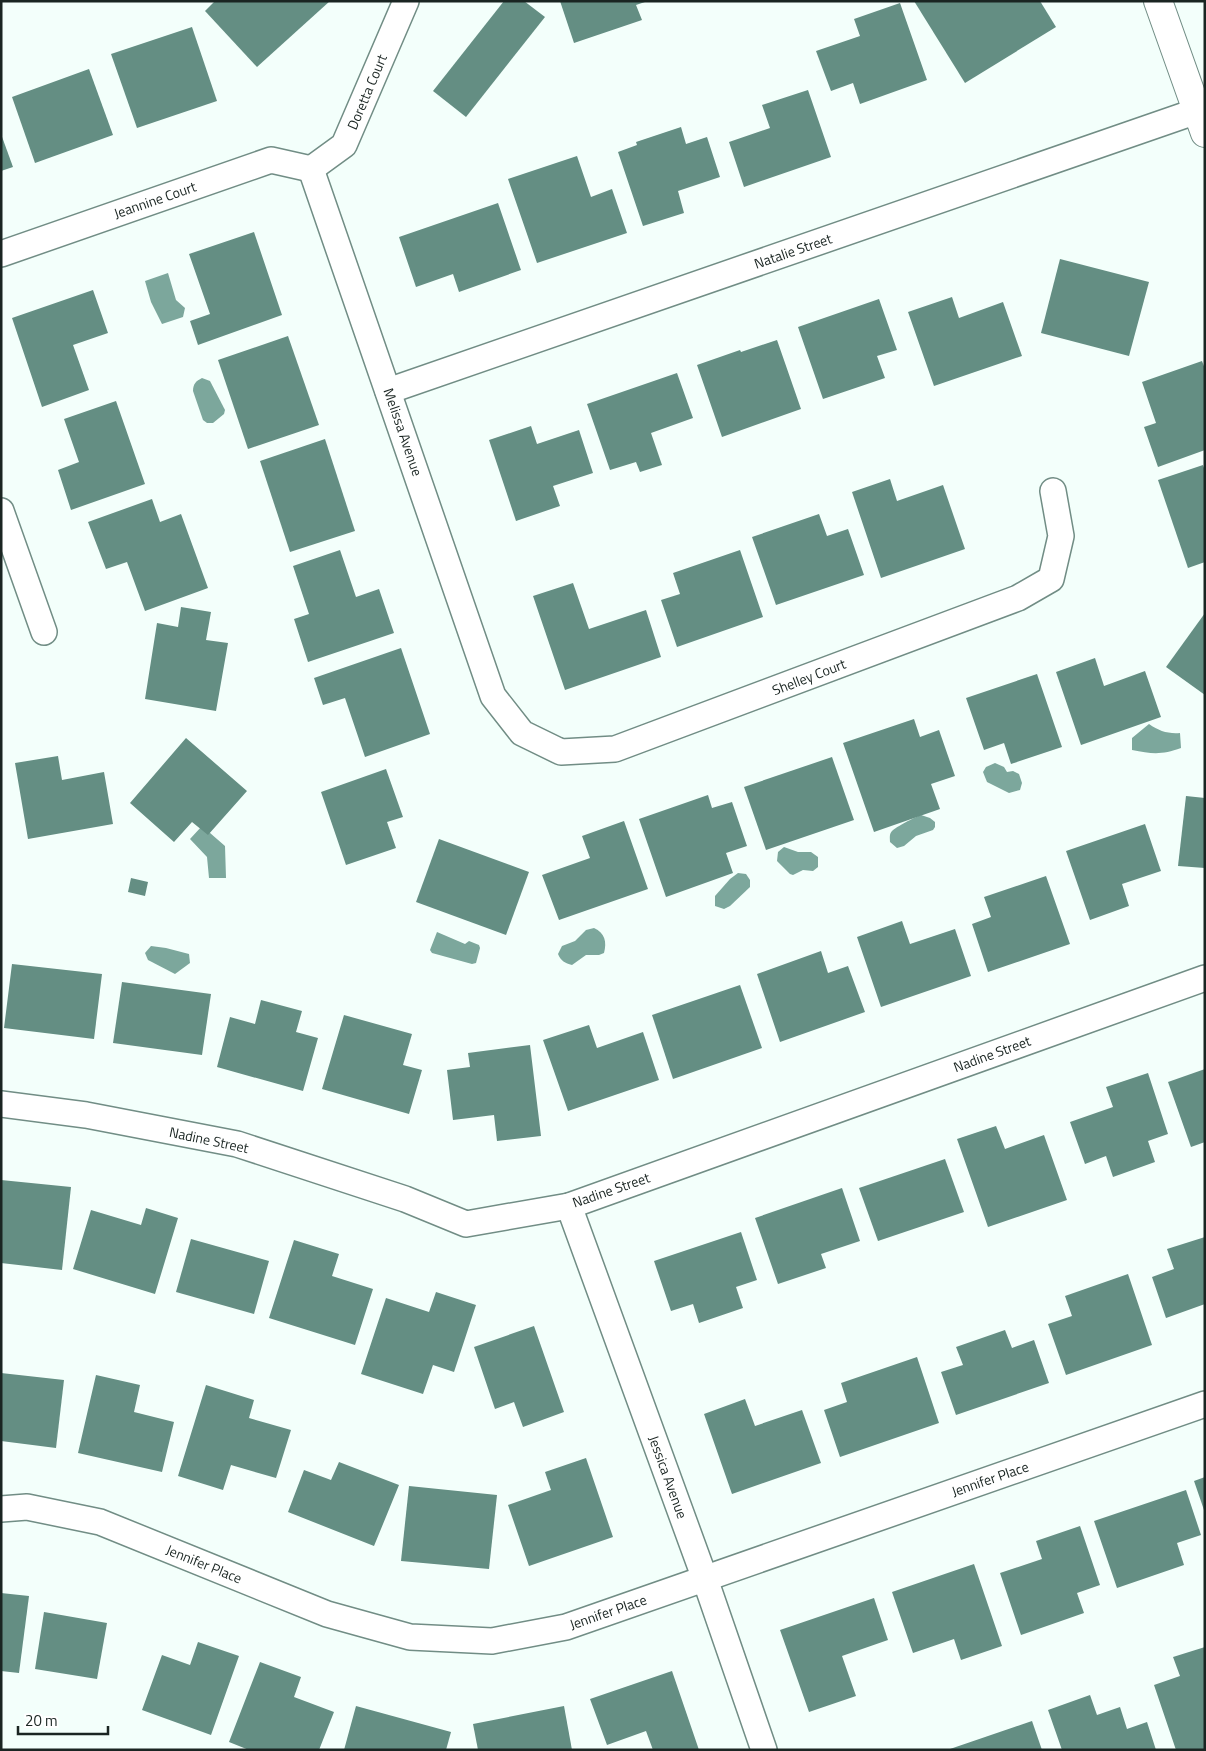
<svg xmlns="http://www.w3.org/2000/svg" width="1206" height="1751" viewBox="0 0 1206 1751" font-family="'Titillium Web',sans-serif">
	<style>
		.water { fill: #7ca79c }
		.building { fill: #648e83 }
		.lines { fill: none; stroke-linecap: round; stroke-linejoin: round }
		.minor-casing { stroke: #718d85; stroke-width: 28 }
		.tertiary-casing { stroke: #718d85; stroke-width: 30 }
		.minor { stroke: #fff; stroke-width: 25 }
		.tertiary { stroke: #fff; stroke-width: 28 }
		.labels { text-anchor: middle; stroke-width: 4.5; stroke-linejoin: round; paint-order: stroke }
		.street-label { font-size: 14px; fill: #1a2522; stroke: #fff }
	</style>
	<rect width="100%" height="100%" fill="#f3fffb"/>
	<!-- water -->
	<g class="water">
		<path d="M168 273 176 300 185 308 183 317 162 324 151 302 145 281Z"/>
		<path d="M202 378 210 381 225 410 224 414 213 423H207L203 420 193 391C193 384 196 381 202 378Z"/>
		<path d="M1149 724C1159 731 1168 734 1180 733L1181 748C1162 755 1152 754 1132 750V738Z"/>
		<path d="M995 763 1004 767 1007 772 1013 771 1019 774 1022 783 1020 790 1009 793 987 782 983 772 986 767Z"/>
		<path d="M921 815 930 818 935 822V827L933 830 916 836 904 846 897 848 890 842C890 838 889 834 892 831 896 827 915 817 921 815Z"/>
		<path d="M202 826 225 846 226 878H209L207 857 190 839Z"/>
		<path d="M784 847 798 852H811L818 857V867L813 871 803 870 793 875 790 874 777 861 778 852Z"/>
		<path d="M738 873 746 874 750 880V887L730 906 724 909 715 906V896L730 879Z"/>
		<path d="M594 928C605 933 607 942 604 953L599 955H586L572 965C565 963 561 961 558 954L562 946 575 941 586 930Z"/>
		<path d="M437 932 465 944 469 941 479 945 480 948 476 963 472 964 432 953 430 950Z"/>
		<path d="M151 946 166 948 189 954 190 963 175 974 148 960 145 953Z"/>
	</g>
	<!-- building -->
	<g class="building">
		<path d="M215 1H330L257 67 205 11Z"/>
		<path d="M504 1H524L545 17 466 117 433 91Z"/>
		<path d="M560 1H645V2L636 5 642 20 574 43Z"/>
		<path d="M914 1H1040L1056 27 965 83Z"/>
		<path d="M900 3 927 80 860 104 853 83 831 91 816 51 860 36 854 19Z"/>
		<path d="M192 27 217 101 137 128 111 54Z"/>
		<path d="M89 69 113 135 35 163 12 97Z"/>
		<path d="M808 90 831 157 744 187 729 142 770 128 762 105Z"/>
		<path d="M681 127 686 144 707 137 720 177 678 191 684 213 643 226 618 152 637 145 636 142Z"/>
		<path d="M1 134 13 167 1 171Z"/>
		<path d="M577 156 591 197 612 189 627 233 537 263 508 179Z"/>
		<path d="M498 203 521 270 459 292 453 274 416 287 399 237Z"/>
		<path d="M254 232 282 315 198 345 190 321 210 314 189 254Z"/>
		<path d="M1060 259 1149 282 1129 356 1041 333Z"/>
		<path d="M93 290 108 333 73 345 89 390 42 407 12 318Z"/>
		<path d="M952 297 959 318 1003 302 1022 356 934 386 908 312Z"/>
		<path d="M879 299 897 350 877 356 885 378 823 399 798 327Z"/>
		<path d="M288 336 319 425 248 449 218 360Z"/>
		<path d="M777 340 801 409 722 437 697 365 740 350 741 352Z"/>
		<path d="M1202 361 1205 369V450L1158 467 1144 427 1156 423 1142 382Z"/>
		<path d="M677 373 693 418 651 433 662 465 640 472 636 462 610 470 587 404Z"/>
		<path d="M116 401 145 484 71 510 58 470 79 462 64 419Z"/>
		<path d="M531 426 537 444 579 430 593 473 553 486 560 506 516 521 489 440Z"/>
		<path d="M325 439 355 531 290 552 260 461Z"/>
		<path d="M1203 465 1205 471V562L1188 568 1158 480Z"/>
		<path d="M890 479 897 501 943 485 965 549 881 578 852 492Z"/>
		<path d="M152 499 160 522 181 514 208 588 145 611 127 562 106 569 88 522Z"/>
		<path d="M819 514 827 536 848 529 864 575 776 605 752 537Z"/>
		<path d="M340 550 356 597 379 589 394 633 308 662 294 619 309 614 293 566Z"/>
		<path d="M740 550 763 617 677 647 661 600 680 594 673 573Z"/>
		<path d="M573 583 589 629 646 610 661 657 565 690 533 596Z"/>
		<path d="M181 607 211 612 206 640 228 643 216 711 145 699 157 623 178 627Z"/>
		<path d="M1205 613V695L1166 667Z"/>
		<path d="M401 648 430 734 365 757 345 698 323 705 314 678Z"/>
		<path d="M1095 658 1104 686 1145 671 1161 717 1081 745 1056 672Z"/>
		<path d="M1037 674 1062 747 1011 764 1004 743 984 750 966 698Z"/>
		<path d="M914 719 920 737 939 730 955 776 931 784 940 809 874 832 843 743Z"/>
		<path d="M186 738 247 791 208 835 192 822 174 842 130 803Z"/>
		<path d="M58 756 62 780 104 772 113 824 28 839 15 763Z"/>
		<path d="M832 757 854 820 766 850 744 787Z"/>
		<path d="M386 769 403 817 387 822 396 848 346 865 321 792Z"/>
		<path d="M708 795 712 808 732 802 747 846 726 853 733 873 666 897 639 819Z"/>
		<path d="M1186 796 1205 798V868L1178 866Z"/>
		<path d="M624 821 648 889 559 920 542 875 590 858 582 836Z"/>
		<path d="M1145 824 1161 871 1122 884 1129 906 1090 920 1066 851Z"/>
		<path d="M439 839 529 872 506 935 416 902Z"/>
		<path d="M1046 876 1070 944 988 972 972 924 991 917 984 897Z"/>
		<path d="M131 878 148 882 145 896 128 892Z"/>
		<path d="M902 921 910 944 955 929 971 976 881 1007 857 937Z"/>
		<path d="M821 951 828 973 848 966 865 1012 780 1042 757 974Z"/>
		<path d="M12 964 102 974 94 1039 4 1028Z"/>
		<path d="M122 982 211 994 202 1055 113 1043Z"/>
		<path d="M740 985 762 1048 673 1079 652 1015Z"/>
		<path d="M261 1000 302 1011 296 1032 318 1038 303 1091 217 1067 230 1017 255 1024Z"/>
		<path d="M344 1015 412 1034 403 1065 422 1070 409 1114 322 1089Z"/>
		<path d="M589 1025 597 1048 643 1032 659 1080 568 1111 543 1040Z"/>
		<path d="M530 1045 541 1136 497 1141 494 1115 453 1120 447 1070 470 1067 468 1053Z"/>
		<path d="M1205 1069V1142L1191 1147 1168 1082Z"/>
		<path d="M1148 1073 1168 1134 1148 1141 1155 1162 1113 1177 1106 1156 1085 1164 1070 1122 1113 1107 1106 1087Z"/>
		<path d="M996 1126 1005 1149 1044 1135 1067 1200 988 1227 957 1139Z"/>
		<path d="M945 1159 964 1212 878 1241 859 1188Z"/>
		<path d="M1 1180 71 1187 62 1270 1 1263Z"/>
		<path d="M842 1188 860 1241 821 1254 826 1268 778 1284 755 1218Z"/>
		<path d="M146 1208 178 1218 155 1294 73 1269 91 1210 141 1225Z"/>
		<path d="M741 1232 757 1280 736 1287 743 1308 699 1323 693 1304 671 1311 654 1261Z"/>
		<path d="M1205 1237V1304L1166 1318 1152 1277 1174 1269 1167 1249Z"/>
		<path d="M191 1239 269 1261 254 1314 176 1292Z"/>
		<path d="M294 1240 339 1254 332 1276 373 1289 355 1345 269 1318Z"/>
		<path d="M1128 1274 1152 1345 1066 1375 1048 1324 1072 1316 1065 1296Z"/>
		<path d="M436 1292 476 1305 454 1372 433 1365 423 1394 361 1374 386 1298 429 1312Z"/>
		<path d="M534 1326 564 1412 523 1427 514 1402 495 1409 474 1347Z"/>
		<path d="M1005 1330 1012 1348 1034 1340 1049 1383 956 1415 941 1372 963 1365 956 1347Z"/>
		<path d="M917 1357 939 1423 840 1457 824 1410 847 1402 841 1383Z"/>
		<path d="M1 1373 64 1380 56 1448 1 1441Z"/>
		<path d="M96 1375 140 1385 134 1412 174 1422 162 1472 78 1453Z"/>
		<path d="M206 1385 254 1400 249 1418 291 1430 276 1478 231 1465 223 1490 178 1476Z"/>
		<path d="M745 1399 755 1426 802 1410 821 1463 732 1494 704 1414Z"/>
		<path d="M586 1458 613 1537 529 1566 508 1505 551 1490 545 1472Z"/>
		<path d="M339 1462 399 1485 374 1546 288 1512 304 1470 331 1480Z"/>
		<path d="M1205 1477V1510H1204L1194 1481Z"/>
		<path d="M409 1486 497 1495 489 1569 401 1561Z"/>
		<path d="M1186 1490 1201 1535 1177 1543 1184 1565 1117 1588 1094 1521Z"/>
		<path d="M1080 1526 1100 1585 1077 1593 1084 1613 1021 1635 1000 1573 1042 1559 1036 1541Z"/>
		<path d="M974 1564 1002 1646 961 1660 954 1639 913 1653 892 1592Z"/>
		<path d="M1 1593 29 1596 19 1673 1 1671Z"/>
		<path d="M874 1598 888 1640 842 1656 856 1696 809 1712 780 1630Z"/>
		<path d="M44 1612 107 1623 97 1679 35 1669Z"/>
		<path d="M198 1642 239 1656 211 1735 142 1710 162 1655 190 1665Z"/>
		<path d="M1205 1647V1749L1176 1750 1154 1685 1180 1676 1173 1657Z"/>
		<path d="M260 1662 301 1677 294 1697 334 1712 319 1750H249L229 1742Z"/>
		<path d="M672 1671 699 1750H653L646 1731 607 1745 590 1699Z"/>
		<path d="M1090 1695 1097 1715 1120 1707 1127 1729 1147 1722 1156 1750H1062L1048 1710Z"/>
		<path d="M356 1706 451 1732 446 1750H344Z"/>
		<path d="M564 1706 572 1750H478L473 1724Z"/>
		<path d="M1032 1721 1042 1750H950V1749Z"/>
	</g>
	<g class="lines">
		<!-- minor casing -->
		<g class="minor-casing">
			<g id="minor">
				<path d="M311 169 493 696 522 733 561 752 615 749 1018 598 1051 579 1061 536 1053 491"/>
				<path d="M311 169 344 145 406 1"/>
				<path d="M1 254 271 160 311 169"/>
				<path d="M388 391 1197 111"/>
				<path d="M1 511 44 632"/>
				<path d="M1 1104 86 1115 237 1144 405 1199 466 1224 569 1206 1205 978"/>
				<path d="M569 1206 705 1579 764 1750"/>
				<path d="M1 1509 27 1507 100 1522 327 1614 410 1637 492 1641 566 1627 1205 1404"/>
			</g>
		</g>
		<!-- tertiary casing -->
		<g class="tertiary-casing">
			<path id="tertiary" d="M1158 1 1205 133"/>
		</g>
		<!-- minor -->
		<use href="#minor" class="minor"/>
		<!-- tertiary -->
		<use href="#tertiary" class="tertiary"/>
	</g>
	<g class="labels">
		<!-- street labels -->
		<g class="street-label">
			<text transform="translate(367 92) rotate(-67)" y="5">Doretta Court</text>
			<text transform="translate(155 200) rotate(-19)" y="5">Jeannine Court</text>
			<text transform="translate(793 251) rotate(-19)" y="5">Natalie Street</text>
			<text transform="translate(403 432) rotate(71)" y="5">Melissa Avenue</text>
			<text transform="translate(809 677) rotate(-21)" y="5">Shelley Court</text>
			<text transform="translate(992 1054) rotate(-20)" y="5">Nadine Street</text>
			<text transform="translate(209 1140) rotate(12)" y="5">Nadine Street</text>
			<text transform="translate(611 1190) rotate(-19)" y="5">Nadine Street</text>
			<text transform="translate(668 1477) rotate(70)" y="5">Jessica Avenue</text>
			<text transform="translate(990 1479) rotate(-19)" y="5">Jennifer Place</text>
			<text transform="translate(204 1564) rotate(22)" y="5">Jennifer Place</text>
			<text transform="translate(608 1612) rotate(-19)" y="5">Jennifer Place</text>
		</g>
	</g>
	<!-- border -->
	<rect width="1206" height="1751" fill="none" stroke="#1a2522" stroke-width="5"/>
	<!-- scale -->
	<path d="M18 1726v8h90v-8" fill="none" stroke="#1a2522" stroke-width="2.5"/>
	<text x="25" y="1726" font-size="15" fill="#1a2522" stroke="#ffffff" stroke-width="4" paint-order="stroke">20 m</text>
</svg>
